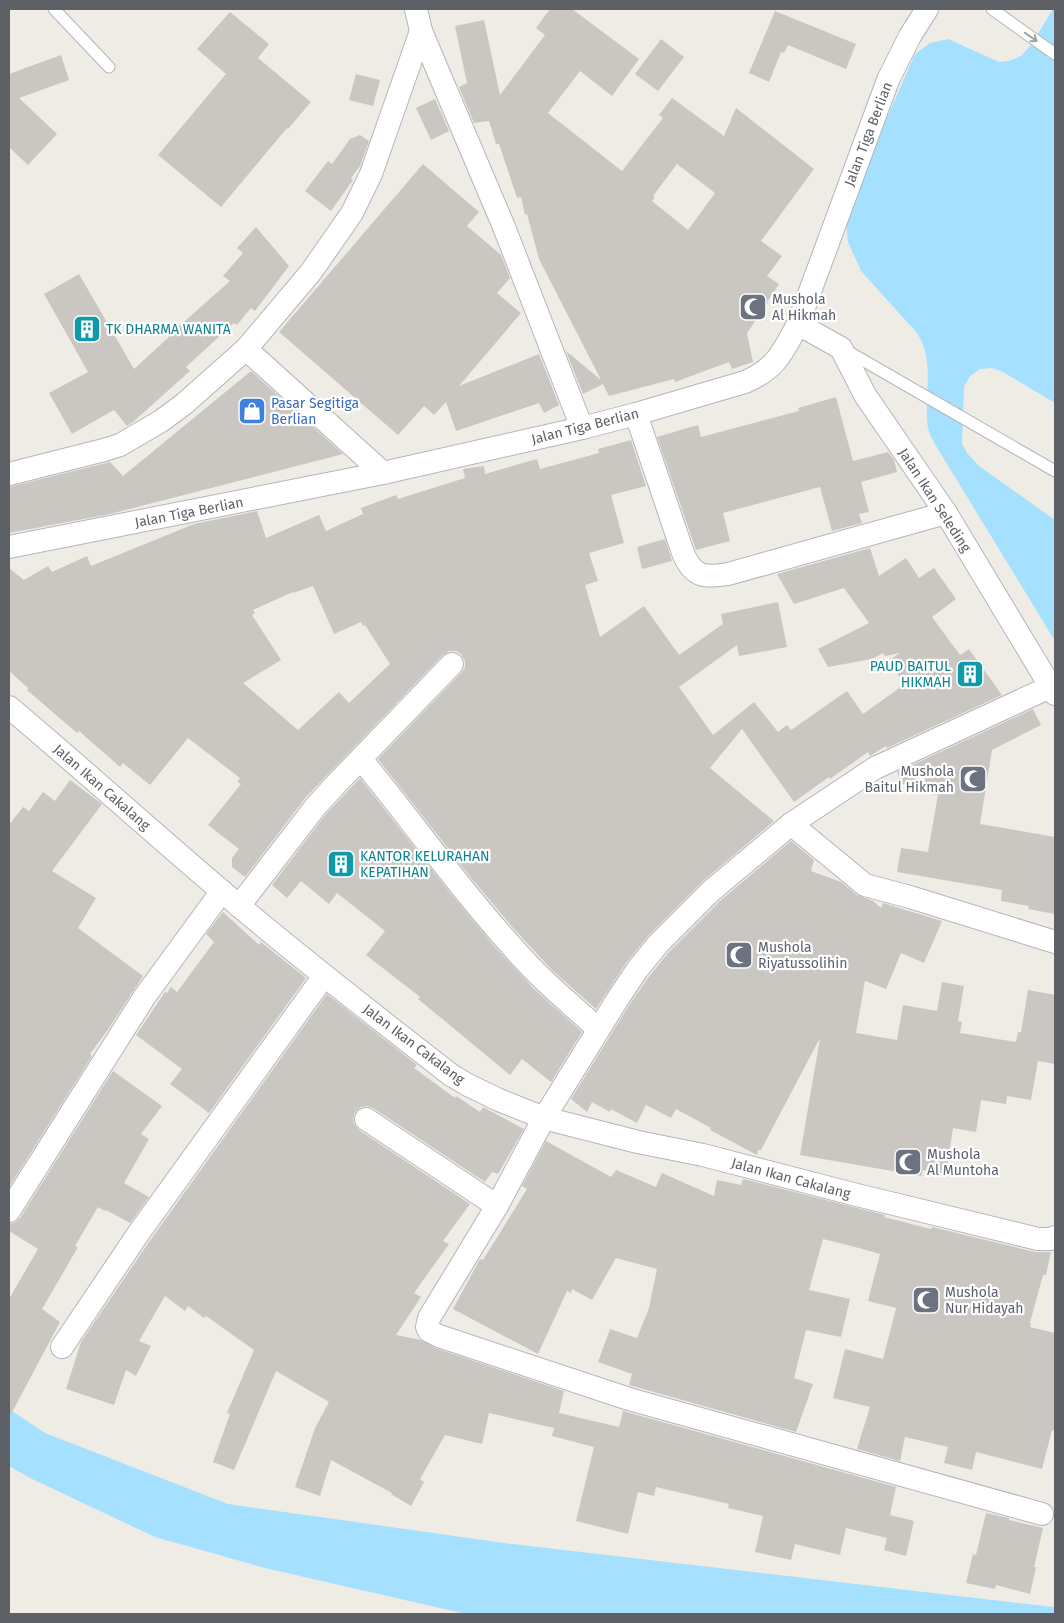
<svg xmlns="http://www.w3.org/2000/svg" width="1064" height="1623" viewBox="0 0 1064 1623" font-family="'Fira Sans',sans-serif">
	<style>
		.water { fill: #a5e1fe }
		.building { fill: #cac7c2; fill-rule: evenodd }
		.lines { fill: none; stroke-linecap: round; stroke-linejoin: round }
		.lane-casing { stroke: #b2b6ba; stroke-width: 13 }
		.street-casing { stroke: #b2b6ba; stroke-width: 24 }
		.lane { stroke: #fff; stroke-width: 11 }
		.street { stroke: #fff; stroke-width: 22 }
		.oneway { stroke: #9ea0a3 }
		.labels { text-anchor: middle; stroke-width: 4.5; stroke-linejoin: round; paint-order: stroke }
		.street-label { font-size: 14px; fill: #5d6165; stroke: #fff }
		.worship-label { font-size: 14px; fill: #5b616d; stroke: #fff; text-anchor: start }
		.culture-label { font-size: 14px; fill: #0d838f; stroke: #fff; text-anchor: start }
		.shop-label { font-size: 14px; fill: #366cbe; stroke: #fff; text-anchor: start }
	</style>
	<rect width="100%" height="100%" fill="#efece5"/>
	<!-- water -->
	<g class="water">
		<path d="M1053 9H1055V403L1003 372 992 368 980 369 970 376 964 387 962 443 967 453 979 466 1055 520V641L936 446C933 440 929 434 928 428 923 396 936 362 917 333L861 271 848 242 845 213 915 54 930 43 948 39 999 62 1009 61 1021 56 1031 45Z"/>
		<path d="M9 1409 45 1433 228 1504 504 1543 1053 1607 1055 1606V1614H466L265 1568 155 1537 30 1478 9 1466Z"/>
	</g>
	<!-- building -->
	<g class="building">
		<path d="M550 9H572L639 59 612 96 580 71 548 113 622 171 663 118 659 115 672 98 724 136 736 108 814 169 761 241 782 256 767 276 779 284 767 302 768 303 747 333 753 362 732 369 729 362 675 382 674 379 609 396 603 384 583 394 566 351 601 380 539 259 527 214 525 215 521 197 517 198 499 144H496L489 121 474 123 459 87 467 83 455 26 484 20 500 95 545 35 536 28ZM677 164 715 193 688 230 652 201 655 197 653 196Z"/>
		<path d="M775 11 856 44 846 69 788 45 784 53 781 52 769 82 749 73Z"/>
		<path d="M230 12 269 44 258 58 311 102 288 129 287 128 221 207 158 155 226 74 197 49Z"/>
		<path d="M661 39 684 57 658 91 635 74Z"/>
		<path d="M61 55 69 80 19 98 57 134 28 165 9 147V74Z"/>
		<path d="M356 74 380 80 373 106 349 100Z"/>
		<path d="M435 99 449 131 431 140 416 108Z"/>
		<path d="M360 135 369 141 360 166 351 178 353 180 331 211 305 191 328 161 332 164 350 139Z"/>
		<path d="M423 164 479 212 467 226 501 255 510 278 497 293 521 313 459 386 539 354 559 405 544 413 539 403 456 431 446 402 434 415 424 406 398 435 279 332Z"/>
		<path d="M256 227 289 266 255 311 251 308 237 325 234 323 186 367 190 371 133 422 127 426 114 410 72 434 49 393 88 372 44 294 79 274 134 369 169 337 168 336 230 281 223 276 243 253 237 248Z"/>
		<path d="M251 371 343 454 110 514 9 533V487L110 462 123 476Z"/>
		<path d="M836 397 853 461 888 452 894 460 897 472 861 482 869 512 859 514 862 523 832 531 820 487 723 513 730 541 696 550 657 437 698 425 701 437 799 411 798 408Z"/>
		<path d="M631 440 646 486 611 495 624 543 589 553 598 581 585 585 600 637 644 606 679 655 723 624 721 614 778 602 787 647 739 656 737 645 679 687 713 735 754 702 778 732 787 725 791 730 847 691 863 714 905 684 888 661 900 653 885 656 883 653 872 659 828 667 818 649 869 623 844 588 794 604 777 574 870 548 879 576 906 558 919 578 934 568 956 599 932 617 960 655 969 649 1002 695 887 748 886 746 870 756 868 752 830 779 829 777 794 802 742 729 710 768 774 821 703 881 649 935 626 963 596 1009 552 970 514 929 472 879 378 759 461 673 465 668V661L461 654 456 651H449L443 655 306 797 245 877 232 867V858L239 849 208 825 241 784 237 782 240 778 188 738 150 785 123 763 120 767 79 731 77 733 27 690 28 688 9 671V568L24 580 48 566 52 572 87 556 91 566 194 524 257 511 266 538 319 515 326 531 363 514 361 508 396 495 398 499 465 478 463 469 484 466 485 474 537 459 540 469 599 453 598 449ZM313 586 334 634 361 622 363 626 365 625 390 664 349 703 339 692 298 730 243 683 281 660 252 615 255 613 253 610 293 592V593Z"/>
		<path d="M665 539 672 561 642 569 637 547Z"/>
		<path d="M1033 709 1041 725 992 750 980 824 1055 837V914L1028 909 1029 906 1001 901 1002 890 897 872 901 848 928 852 938 795 923 793 926 775 902 785 897 772Z"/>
		<path d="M360 778 452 895 494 946 534 989 582 1032 551 1082 522 1059 510 1075 418 999 420 997 366 955 385 931 337 893 329 904 301 881 287 898 272 885 326 814Z"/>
		<path d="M70 780 102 804 52 871 96 898 78 928 143 976 109 1028 90 1054 92 1056 9 1187V825L23 807 29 811 43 792 55 801Z"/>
		<path d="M791 841 814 860 811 871 841 882 857 895 873 901 881 908 883 903 942 921 924 963 901 953 886 989 865 981 856 1033 897 1040 903 1005 937 1011 942 982 964 986 958 1021 962 1022 960 1033 1016 1042 1018 1032H1021L1028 990 1055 995V1064L1038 1061 1031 1100 1007 1096 1006 1104 981 1100 976 1132 953 1128 946 1174 923 1170 921 1176 800 1155 820 1038 761 1150H758L757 1155 710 1130 711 1128 676 1109 671 1118 646 1105 637 1123 611 1109 610 1112 592 1102 587 1112 571 1099 628 1007 648 978 668 953 720 901Z"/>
		<path d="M223 912 259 945 261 942 306 978 209 1113 170 1084 182 1069 136 1035 165 992 167 993 171 987 177 992 214 942 206 934Z"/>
		<path d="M327 994 417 1065 414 1068 455 1098 456 1096 480 1112 483 1107 524 1129 498 1174 492 1172 485 1182 373 1108 367 1106 361 1107 355 1112 353 1119 354 1124 359 1130 470 1204 443 1241 449 1244 414 1293 421 1297 396 1335 421 1340 435 1348 564 1391 559 1413 619 1427 623 1411 896 1487 890 1515 914 1521 906 1556 884 1550 887 1538 846 1528 840 1555 795 1544 791 1560 755 1552 763 1516 728 1508 729 1504 656 1487 654 1496 638 1492 628 1534 576 1521 594 1447 552 1436 554 1428 489 1413 482 1444 445 1435 420 1479 424 1482 411 1506 391 1494 392 1493 331 1460 320 1496 295 1487 315 1428 329 1402 276 1371 234 1470 213 1462 230 1414 227 1413 254 1350 206 1316 204 1318 188 1306 185 1311 165 1296 139 1341 151 1346 136 1376 126 1370 114 1405 66 1389 81 1342 149 1242Z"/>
		<path d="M113 1071 162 1106 141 1134 149 1139 124 1183 149 1197 130 1223 106 1210 105 1211 98 1207 75 1246 78 1247 42 1309 60 1322 9 1418V1299L38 1249 9 1231V1224L16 1222 20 1218Z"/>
		<path d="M546 1141 611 1177 616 1170 656 1187 662 1173 714 1196 717 1180 741 1185 743 1179 885 1215 884 1217 931 1229 932 1227 1035 1252H1051L1046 1275H1043L1030 1323 1031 1324 1030 1327 1055 1333V1431L1052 1430 1042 1469 976 1452 972 1470 944 1463 948 1447 905 1437 900 1461 857 1449 870 1407 833 1398 845 1349 883 1359 896 1308 868 1301 880 1254 859 1248 823 1239 809 1290 850 1299 841 1337 806 1330 794 1378 813 1384 796 1432 629 1385 632 1374 598 1362 610 1329 637 1338 649 1308 657 1269 616 1258 592 1300 572 1289 571 1293 567 1291 538 1354 453 1309 480 1259 483 1260 527 1189 522 1186Z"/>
		<path d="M986 1513 1009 1518V1520L1043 1528 1034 1567H1036L1030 1594 996 1585 995 1589 966 1583 973 1554 976 1555Z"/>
	</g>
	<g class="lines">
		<!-- lane casing -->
		<g class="lane-casing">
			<g id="lane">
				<path d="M54 9 109 67"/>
				<path d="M992 9 1055 54"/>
				<path d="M847 351 1055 471"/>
			</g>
		</g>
		<!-- street casing -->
		<g class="street-casing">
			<g id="street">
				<path d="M416 9 421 31 504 227 582 428"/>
				<path d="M798 324 841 348 865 395 946 513 1055 694"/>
				<path d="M246 349 383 473"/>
				<path d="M636 414 683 553C693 577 704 578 728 574L946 513"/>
				<path d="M9 474 104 450 120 445 161 421 184 404 246 349 311 272 352 213 371 174 421 31"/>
				<path d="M9 547 383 473 582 428 636 414 745 382C777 368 782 353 798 324L888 80 910 36 927 9"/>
				<path d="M9 707C86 772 161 840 238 905 308 964 379 1019 451 1075L468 1085 499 1100 544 1118 638 1142 703 1155 857 1195 1038 1239H1051L1055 1237"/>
				<path d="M361 759C416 826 466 898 526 962 548 986 574 1007 598 1029"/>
				<path d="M791 824 865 885 910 897 1055 942"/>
				<path d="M239 906 316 806 338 782 452 664"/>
				<path d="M366 1119 497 1206"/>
				<path d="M9 1211 145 996 222 891"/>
				<path d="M62 1347 138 1234 324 976"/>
				<path d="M1042 1514 629 1399 439 1336 429 1331 427 1327 429 1318 497 1206 544 1118 617 1000 637 970 658 944 711 891 791 824 875 768 1052 686"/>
			</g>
		</g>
		<!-- lane -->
		<use href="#lane" class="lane"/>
		<!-- street -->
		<use href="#street" class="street"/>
	</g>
	<!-- one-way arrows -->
	<defs><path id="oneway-shaft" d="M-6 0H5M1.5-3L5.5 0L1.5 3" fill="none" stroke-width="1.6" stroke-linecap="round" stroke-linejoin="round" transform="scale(1.25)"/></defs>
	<use class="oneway" href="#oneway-shaft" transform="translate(1031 37) rotate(35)"/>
	<!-- icons -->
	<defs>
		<g id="mosque-square" transform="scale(1.4375)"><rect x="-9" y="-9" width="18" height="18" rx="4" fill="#6b7280" stroke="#fff"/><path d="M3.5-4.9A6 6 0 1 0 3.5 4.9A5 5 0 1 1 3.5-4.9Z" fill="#fff"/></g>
		<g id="building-square" transform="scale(1.4375)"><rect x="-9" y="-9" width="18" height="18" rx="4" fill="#0f9aa8" stroke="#fff"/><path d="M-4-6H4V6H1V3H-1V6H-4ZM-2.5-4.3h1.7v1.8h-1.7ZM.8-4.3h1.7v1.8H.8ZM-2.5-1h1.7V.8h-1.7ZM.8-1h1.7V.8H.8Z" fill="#fff"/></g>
		<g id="shop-square" transform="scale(1.4375)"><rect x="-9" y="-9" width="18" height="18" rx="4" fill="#3f7fe0" stroke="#fff"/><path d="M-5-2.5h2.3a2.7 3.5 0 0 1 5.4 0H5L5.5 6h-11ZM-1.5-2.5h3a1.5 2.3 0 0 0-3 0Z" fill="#fff"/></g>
	</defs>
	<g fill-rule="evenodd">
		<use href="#mosque-square" x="753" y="307"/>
		<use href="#building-square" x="87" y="329"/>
		<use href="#shop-square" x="252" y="411"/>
		<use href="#building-square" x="970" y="674"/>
		<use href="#mosque-square" x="973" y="779"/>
		<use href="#building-square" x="341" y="864"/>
		<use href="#mosque-square" x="739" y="955"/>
		<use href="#mosque-square" x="908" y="1162"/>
		<use href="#mosque-square" x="926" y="1300"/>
	</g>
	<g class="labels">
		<!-- street labels -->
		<g class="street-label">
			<text transform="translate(868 134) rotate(-69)" y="5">Jalan Tiga Berlian</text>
			<text transform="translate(585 426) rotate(-14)" y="5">Jalan Tiga Berlian</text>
			<text transform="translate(935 500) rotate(57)" y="5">Jalan Ikan Seleding</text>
			<text transform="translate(189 512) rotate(-11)" y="5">Jalan Tiga Berlian</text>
			<text transform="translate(102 787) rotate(41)" y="5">Jalan Ikan Cakalang</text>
			<text transform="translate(414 1044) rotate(37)" y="5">Jalan Ikan Cakalang</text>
			<text transform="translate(791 1178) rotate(15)" y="5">Jalan Ikan Cakalang</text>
		</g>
		<!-- worship labels -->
		<g class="worship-label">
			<text x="772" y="304">Mushola<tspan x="772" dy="16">Al Hikmah</tspan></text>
			<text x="954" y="776" text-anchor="end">Mushola<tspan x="954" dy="16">Baitul Hikmah</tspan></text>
			<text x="758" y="952">Mushola<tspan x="758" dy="16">Riyatussolihin</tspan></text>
			<text x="927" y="1159">Mushola<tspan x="927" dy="16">Al Muntoha</tspan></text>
			<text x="945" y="1297">Mushola<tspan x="945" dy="16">Nur Hidayah</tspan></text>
		</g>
		<!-- culture labels -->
		<g class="culture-label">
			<text x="106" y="334">TK DHARMA WANITA</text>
			<text x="951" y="671" text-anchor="end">PAUD BAITUL<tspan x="951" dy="16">HIKMAH</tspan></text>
			<text x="360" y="861">KANTOR KELURAHAN<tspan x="360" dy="16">KEPATIHAN</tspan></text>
		</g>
		<!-- shop labels -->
		<g class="shop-label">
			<text x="271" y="408">Pasar Segitiga<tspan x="271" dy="16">Berlian</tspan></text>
		</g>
	</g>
	<!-- border -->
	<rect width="1064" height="1623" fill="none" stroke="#5d6165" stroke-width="20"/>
</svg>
